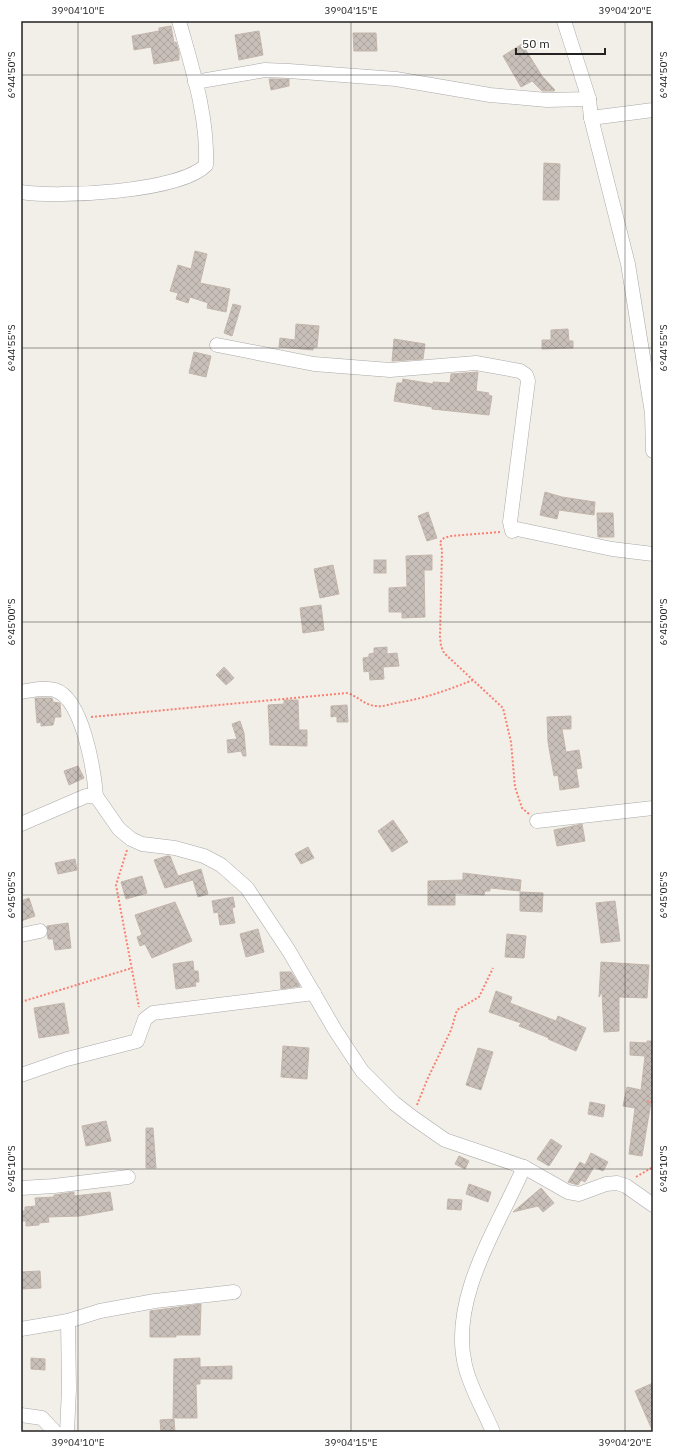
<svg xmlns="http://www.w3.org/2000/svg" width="674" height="1453" viewBox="0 0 674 1453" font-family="'IBM Plex Sans',sans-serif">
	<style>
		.building { fill: url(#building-cross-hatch); stroke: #c4b6ab }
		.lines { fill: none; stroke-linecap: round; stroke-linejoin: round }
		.minor-casing { stroke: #a9a9a9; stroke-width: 15 }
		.path { stroke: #fa8072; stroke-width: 2; stroke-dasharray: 2 2; stroke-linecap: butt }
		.minor { stroke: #fff; stroke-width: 14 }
		.ticks { fill: none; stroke: #222; stroke-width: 1; stroke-opacity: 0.45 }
		.neatline { fill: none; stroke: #222; stroke-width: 1.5 }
		.ticks-label { font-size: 10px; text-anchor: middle; fill: #222 }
	</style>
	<defs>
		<pattern id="building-cross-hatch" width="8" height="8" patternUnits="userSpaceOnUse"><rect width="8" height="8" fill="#c7bfb8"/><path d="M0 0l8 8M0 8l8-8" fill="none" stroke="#aba49e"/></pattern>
	</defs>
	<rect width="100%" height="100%" fill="#f2efe9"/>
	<!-- building -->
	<g class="building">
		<path d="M171 26 174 43 176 42 179 52V60L154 64 151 47 134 50 132 36 159 31V28Z"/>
		<path d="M259 31 263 55 239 60 235 35Z"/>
		<path d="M353 33H376L377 51H354Z"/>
		<path d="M522 44 542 76 555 90 554 91H542L532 81 521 87 503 56Z"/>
		<path d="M269 79H289V86L271 90Z"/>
		<path d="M544 163 560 164 559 200H543Z"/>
		<path d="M195 251 207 254 200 283 230 289 226 312 207 308 208 303 190 297 188 303 176 299 178 293 170 291 178 265 191 269Z"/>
		<path d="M233 304 241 306 232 336 224 333Z"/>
		<path d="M296 324 319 326 317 347H313V350L279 347 280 338 295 340Z"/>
		<path d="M568 329 569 341H573V348L542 349V340H551V330Z"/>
		<path d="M394 339 425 344 423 359 392 361Z"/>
		<path d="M194 352 211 356 206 377 189 373Z"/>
		<path d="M478 372 476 391 489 393 488 395 492 396 489 415 432 409V407L394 401 397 383H402L403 379 433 384V382L450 383 451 374Z"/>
		<path d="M545 492 562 497 595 502 594 515 559 510 557 519 540 515Z"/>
		<path d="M428 512 437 538 427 541 418 516Z"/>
		<path d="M597 513H613L614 537H598Z"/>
		<path d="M432 555V570H424L425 617 402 618V612H389V588L407 587 406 556Z"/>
		<rect x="374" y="560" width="12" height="13"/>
		<path d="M333 565 339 594 320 598 314 569Z"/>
		<path d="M321 605 324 630 303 633 300 608Z"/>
		<path d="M387 647V654L397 653 399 666 383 667 384 679 370 680 369 671 364 672 363 658 369 657V654L374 653V648Z"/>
		<path d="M224 667 234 678 226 685 216 675Z"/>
		<path d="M35 698H52L53 702 60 703 61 717H55L53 725 41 726V722L37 723Z"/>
		<path d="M284 700H298L299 730H307V746L270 745 268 705 284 704Z"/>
		<path d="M347 705 348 722H337V716L331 717V706Z"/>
		<path d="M571 716V729H562L566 752 579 750 582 768 576 769 579 787 560 790 558 775 554 776 548 742 547 717Z"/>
		<path d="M240 721 244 733 246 756H243L241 751 228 753 227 740 237 739 232 724Z"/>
		<path d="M78 766 84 778 69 785 64 771Z"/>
		<path d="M393 820 408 842 392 852 378 831Z"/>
		<path d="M582 824 585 841 557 846 554 830Z"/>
		<path d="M308 847 314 858 301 864 295 854Z"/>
		<path d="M167 856H170L178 876 201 869 208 894 198 897 193 880 165 888 154 860Z"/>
		<path d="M75 859 77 870 58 874 55 863Z"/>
		<path d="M463 873 521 880 520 891 490 888V891H485L484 895 455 893V905H428V881L463 880Z"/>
		<path d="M142 876 147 893 126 899 121 882Z"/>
		<path d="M520 892 543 893 542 912 520 911Z"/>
		<path d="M233 897 235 907 232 908 235 923 220 925 218 912 214 913 212 901Z"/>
		<path d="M29 898 35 916 21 921V901Z"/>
		<path d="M615 901 620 941 601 943 596 903Z"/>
		<path d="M175 902 192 941 152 958 145 944 140 946 137 937 142 935 135 915Z"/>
		<path d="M68 923 71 948 55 950 53 939H48L47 926Z"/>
		<path d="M258 929 264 952 246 957 240 934Z"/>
		<path d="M507 934 526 936 524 958 505 957Z"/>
		<path d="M193 961 194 971H198L199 982H195L196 986 176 989 173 964Z"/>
		<path d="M601 962 649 965 647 998 619 997V1031L604 1032 602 992 599 997Z"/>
		<path d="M280 972H291L300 986 281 989Z"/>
		<path d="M496 991 512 997 510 1003 556 1021 558 1016 586 1028 576 1051 548 1039 549 1038 519 1026 521 1023 489 1012Z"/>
		<path d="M64 1003 69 1033 39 1038 34 1008Z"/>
		<path d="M647 1041H653V1090L642 1156 629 1154 635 1108 623 1106 627 1087 641 1090 645 1056 630 1055V1042L647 1043Z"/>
		<path d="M283 1046 309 1048 307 1079 281 1077Z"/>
		<path d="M478 1048 493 1052 481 1090 466 1085Z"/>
		<path d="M590 1102 605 1105 603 1117 588 1114Z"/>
		<path d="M106 1121 111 1141 86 1146 82 1126Z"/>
		<path d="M146 1128H153L156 1168H146Z"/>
		<path d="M551 1139 562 1146 549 1166 537 1159Z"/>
		<path d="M591 1153 608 1162 603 1171 594 1167 585 1182 581 1180 578 1185 568 1182 580 1162 585 1165Z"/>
		<path d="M459 1156 469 1161 465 1169 455 1164Z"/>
		<path d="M469 1184 491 1192 488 1202 466 1194Z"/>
		<path d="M541 1188 554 1203 543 1212 538 1206 513 1212Z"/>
		<path d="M74 1192V1196L110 1192 113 1210 80 1216 48 1217 49 1222 39 1223V1225L26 1226V1221H21V1211H25V1207L36 1206 35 1198 54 1197V1195Z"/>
		<path d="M448 1199 462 1200 461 1210 447 1209Z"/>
		<path d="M40 1271 41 1288 21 1289V1272Z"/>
		<path d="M201 1304 200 1335H176V1337H150V1311Z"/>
		<path d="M31 1358 45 1359V1370L31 1369Z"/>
		<path d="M200 1358V1367L232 1366V1379H200V1384H196L197 1418H173L174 1359Z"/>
		<path d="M653 1383V1432L635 1391Z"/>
		<path d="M174 1419 175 1432H161L160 1420Z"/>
	</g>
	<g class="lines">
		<!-- minor casing -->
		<g class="minor-casing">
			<g id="minor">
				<path d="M564 21 589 99 591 118 628 264 652 413 653 451"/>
				<path d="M195 82 265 70 289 71 396 79 490 95 547 100 589 99"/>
				<path d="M591 118 653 110"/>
				<path d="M21 192C58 198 180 192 206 165 208 116 192 68 179 21"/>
				<path d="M217 345 314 364 390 370 476 363 520 371 526 375 528 381 510 522 512 531 517 529 612 549 653 554"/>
				<path d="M21 692C32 690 44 687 55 690 83 699 94 771 96 796"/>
				<path d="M537 821 653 808"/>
				<path d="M21 824 86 796H96L119 829 131 839 142 844 175 848 204 856 221 865 247 888 289 951 335 1030 362 1071 394 1103 412 1117 445 1140 524 1167 568 1192 579 1194 606 1184 617 1183 626 1186 653 1205"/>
				<path d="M21 935 40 931"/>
				<path d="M21 1075 67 1059 137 1041 145 1019 153 1013 314 993"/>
				<path d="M21 1188 54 1186 128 1177"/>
				<path d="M21 1329 68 1321 100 1311 155 1301 234 1292"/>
				<path d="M21 1415 42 1418 55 1432"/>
				<path d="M67 1432 69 1389 68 1321"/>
				<path d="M493 1432C484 1410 470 1388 465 1365 449 1298 499 1225 524 1167"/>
			</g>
		</g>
		<!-- path -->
		<g class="path">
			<path d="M500 532 451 536 444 538 440 542 442 550 440 637 441 646 444 653 503 708 511 742 515 787 522 808 529 814"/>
			<path d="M91 717 347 693C358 696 365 706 377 706 383 707 390 704 396 703 423 699 448 690 473 680"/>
			<path d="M127 850 116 885 139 1007"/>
			<path d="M21 1002 132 968"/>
			<path d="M647 1101 653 1103"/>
			<path d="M417 1105 427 1080 451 1030 457 1010 479 997 493 968"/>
			<path d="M636 1177 653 1167"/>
		</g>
		<!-- minor -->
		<use href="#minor" class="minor"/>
	</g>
	<!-- ticks -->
	<path class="ticks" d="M78 21V1432M351 21V1432M625 21V1432M21 75H653M21 348H653M21 622H653M21 895H653M21 1169H653"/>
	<!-- border -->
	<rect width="674" height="1453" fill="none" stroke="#ffffff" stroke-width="44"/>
	<!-- scale -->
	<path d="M516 48v6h89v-6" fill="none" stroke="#222222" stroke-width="2"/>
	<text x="522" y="48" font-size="12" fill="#222222" stroke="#ffffff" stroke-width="3" paint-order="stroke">50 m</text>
	<rect x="22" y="22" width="630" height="1409" class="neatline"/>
	<g class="ticks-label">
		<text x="78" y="14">39°04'10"E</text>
		<text x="351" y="14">39°04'15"E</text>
		<text x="625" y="14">39°04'20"E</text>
		<text transform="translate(11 75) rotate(-90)" y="4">6°44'50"S</text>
		<text transform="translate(663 75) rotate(-90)" y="4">6°44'50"S</text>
		<text transform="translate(11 348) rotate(-90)" y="4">6°44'55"S</text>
		<text transform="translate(663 348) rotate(-90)" y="4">6°44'55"S</text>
		<text transform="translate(11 622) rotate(-90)" y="4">6°45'00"S</text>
		<text transform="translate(663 622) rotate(-90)" y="4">6°45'00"S</text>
		<text transform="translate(11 895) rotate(-90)" y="4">6°45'05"S</text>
		<text transform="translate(663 895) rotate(-90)" y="4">6°45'05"S</text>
		<text transform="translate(11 1169) rotate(-90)" y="4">6°45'10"S</text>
		<text transform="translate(663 1169) rotate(-90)" y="4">6°45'10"S</text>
		<text x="78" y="1446">39°04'10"E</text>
		<text x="351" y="1446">39°04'15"E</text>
		<text x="625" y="1446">39°04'20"E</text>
	</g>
</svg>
